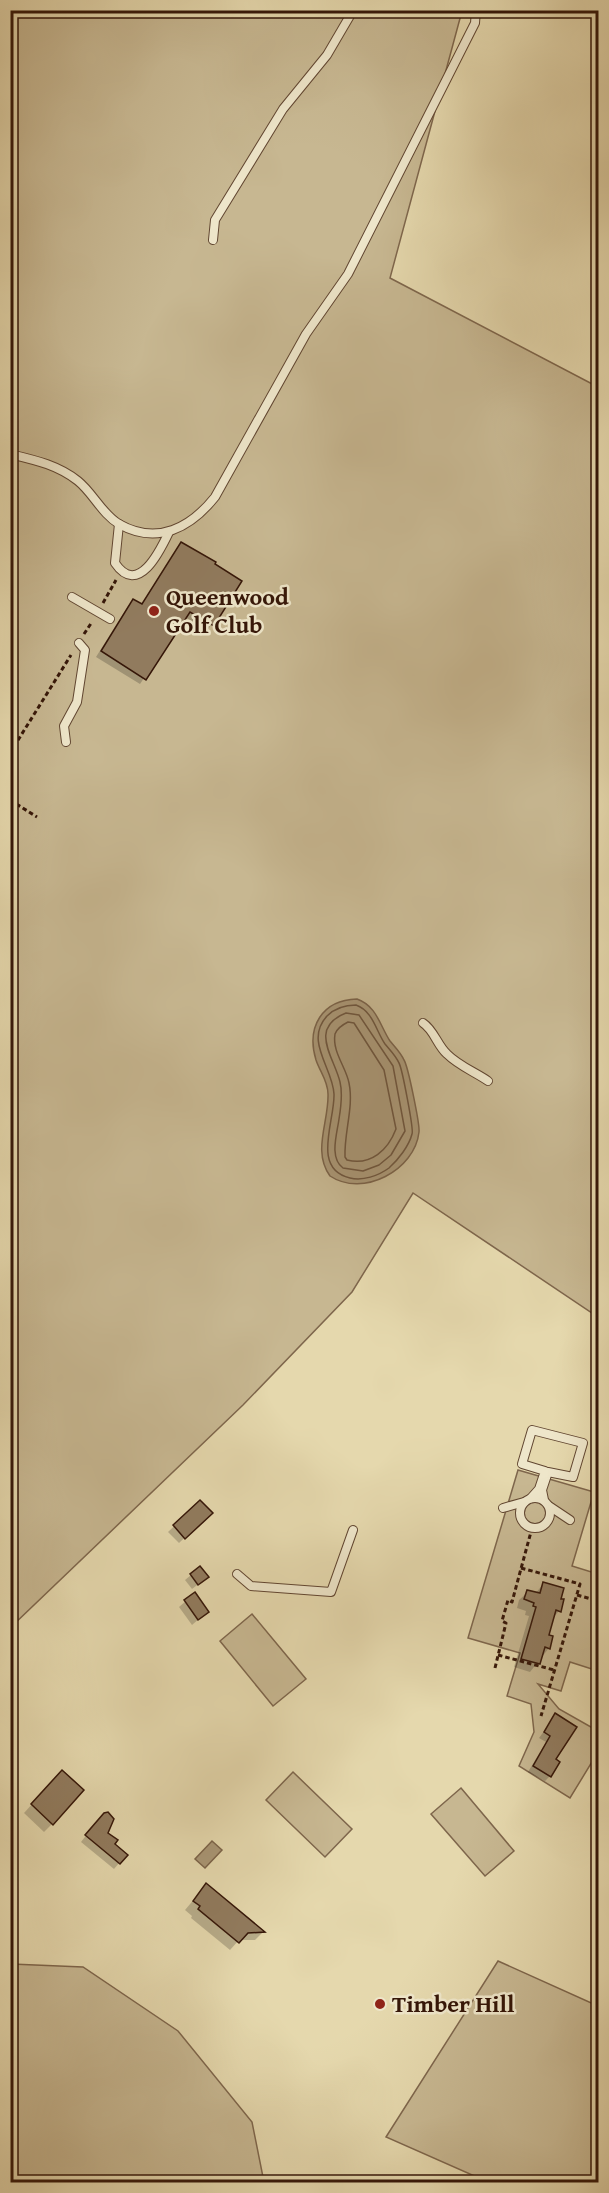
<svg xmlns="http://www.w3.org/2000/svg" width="609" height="2193" viewBox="0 0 609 2193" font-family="'Gentium Book Plus',serif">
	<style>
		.green { fill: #c7b791; stroke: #7e664c; stroke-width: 1.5 }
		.water { fill: #a99675; stroke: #7b6349; stroke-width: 1.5 }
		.shadow { fill: #0003 }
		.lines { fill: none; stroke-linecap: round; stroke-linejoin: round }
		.shore { stroke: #6f563e; stroke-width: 1.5 }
		.building { fill: #917b5e; stroke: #351608; stroke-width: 1.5 }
		.service-casing { stroke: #614631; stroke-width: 10 }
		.path { stroke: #351608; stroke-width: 3; stroke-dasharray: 4.5 3; stroke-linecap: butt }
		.service { stroke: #eee6ca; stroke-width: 8 }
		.poi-dot { fill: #8f2418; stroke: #eee6ca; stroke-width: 2 }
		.labels { text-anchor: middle; stroke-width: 5; stroke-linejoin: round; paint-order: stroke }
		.poi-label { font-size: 24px; font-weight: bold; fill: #351608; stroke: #eee6ca; text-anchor: start }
	</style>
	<rect width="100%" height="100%" fill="#e5d8ad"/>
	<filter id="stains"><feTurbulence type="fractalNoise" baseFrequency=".00333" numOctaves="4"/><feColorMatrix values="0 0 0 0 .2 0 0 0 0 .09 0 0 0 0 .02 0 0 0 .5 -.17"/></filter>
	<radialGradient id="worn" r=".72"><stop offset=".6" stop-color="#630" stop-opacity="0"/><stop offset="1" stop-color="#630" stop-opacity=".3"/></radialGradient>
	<!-- green -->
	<g class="green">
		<path d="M11 11H462L390 278 598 387V1317L413 1193 352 1292 243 1405 11 1627Z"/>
		<path d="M518 1470 594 1492 572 1566 598 1574V1671L570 1662 561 1691 538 1684 559 1709 598 1731V1752L570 1798 519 1766 534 1732 531 1704 507 1696 520 1653 468 1638Z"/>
		<path d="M252 1614 306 1679 273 1706 220 1641Z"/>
		<path d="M293 1772 352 1829 325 1857 266 1800Z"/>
		<path d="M461 1788 514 1851 485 1876 431 1814Z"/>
		<path d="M498 1961 598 2006V2182H488L386 2137Z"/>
		<path d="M11 1964 83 1967 178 2031 252 2122 264 2182H11Z"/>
	</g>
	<!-- water -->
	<g class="water">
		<path d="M357 999C377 1006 380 1026 390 1041 395 1047 401 1053 404 1060 408 1066 420 1125 419 1132 415 1170 363 1198 330 1176 312 1151 329 1122 328 1094 328 1081 320 1072 316 1060 306 1027 322 1000 357 999Z"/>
		<path d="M212 1841 222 1850 205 1868 195 1859Z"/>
	</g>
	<!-- shadow -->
	<g class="shadow">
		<path d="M181 544 240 582 207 631 185 617 140 684 96 657 128 606 134 601 141 605Z"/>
		<path d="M200 1502 211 1513 179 1543 168 1532Z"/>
		<path d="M191 1575 201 1582 192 1589 185 1580Z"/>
		<path d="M544 1583 559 1611 553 1618 548 1636 549 1648 530 1672 514 1667 529 1616 525 1615 526 1611 517 1608 519 1600 528 1592 535 1594Z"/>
		<path d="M194 1594 207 1612 192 1625 179 1607Z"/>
		<path d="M556 1715 554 1760 550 1776 545 1781 528 1772 546 1742 539 1738Z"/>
		<path d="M54 1780 52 1824 44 1832 24 1813Z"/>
		<path d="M98 1820 113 1844 126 1855 114 1869 81 1842Z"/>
		<path d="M206 1885 263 1932 255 1940H239L230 1950 191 1918 192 1916 185 1910Z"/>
	</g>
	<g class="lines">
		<!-- shore -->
		<g class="shore">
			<path d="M356 1005C373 1011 376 1031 385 1044 390 1050 396 1056 399 1063 402 1068 414 1130 412 1134 409 1146 398 1160 389 1168 378 1176 363 1181 350 1178 311 1169 335 1121 334 1094 333 1068 304 1041 327 1016 335 1008 344 1005 356 1005Z"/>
			<path d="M346 1013 359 1015 393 1066 405 1131 391 1155 379 1165 363 1171 343 1168C329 1158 337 1134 339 1119 341 1107 343 1094 340 1082 334 1057 308 1028 346 1013Z"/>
			<path d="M348 1022 354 1023 384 1070 396 1129C388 1150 371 1166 347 1160L345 1157C344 1132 354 1107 349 1083 346 1067 332 1052 335 1034 337 1028 342 1025 348 1022Z"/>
		</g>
	</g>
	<!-- building -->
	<g class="building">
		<path d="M181 542 216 562 215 564 242 581 214 626 190 612 146 680 101 651 133 599 142 604Z"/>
		<path d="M200 1500 213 1513 185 1539 173 1525Z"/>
		<path d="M200 1566 209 1577 198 1585 190 1574Z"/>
		<path d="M543 1582 564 1588 561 1599H564L561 1612 556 1610 549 1635 553 1636 550 1649 545 1647 540 1664 521 1659 536 1607 533 1606 534 1603 524 1599 527 1590 540 1593Z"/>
		<path d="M195 1592 209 1612 198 1620 184 1600Z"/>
		<path d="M555 1713 577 1727 556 1759 560 1762 551 1777 533 1766 550 1736 544 1732Z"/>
		<path d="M62 1770 84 1790 53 1825 31 1804Z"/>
		<path d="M108 1812 114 1819 108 1833 118 1840 115 1844 128 1855 120 1864 85 1835 104 1813Z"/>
		<path d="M206 1883 265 1932 248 1933 239 1943 198 1909 200 1906 193 1901Z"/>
	</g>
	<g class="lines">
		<!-- service casing -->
		<g class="service-casing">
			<g id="service">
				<path d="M213 240 215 220 283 109 327 55 351 14"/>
				<path d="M10 454C35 460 58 465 78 481 93 493 102 514 119 524 158 546 191 527 215 497L306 334 348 274 475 23 476 10"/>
				<path d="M119 524 115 563C138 597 160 551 169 532"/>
				<path d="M72 597 110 619"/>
				<path d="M66 742 64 726 77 702 85 650 79 643"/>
				<path d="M423 1023C434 1030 437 1045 447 1054 459 1066 475 1072 488 1081"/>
				<circle cx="535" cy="1513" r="15"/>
				<path d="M531 1498 539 1489 545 1471 522 1464 532 1430 583 1443 573 1477 548 1472 542 1490 544 1500"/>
				<path d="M549 1506 570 1520"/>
				<path d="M503 1508 524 1502"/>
				<path d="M237 1574 251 1586 331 1592 353 1530"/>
			</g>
		</g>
		<!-- path -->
		<g class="path">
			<path d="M103 603 116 580"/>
			<path d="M84 634 92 622"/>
			<path d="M10 753 71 655"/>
			<path d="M10 800 37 817"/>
			<path d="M521 1568 580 1584 541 1716"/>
			<path d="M577 1595 598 1601"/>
			<path d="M498 1655 554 1670"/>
			<path d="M495 1668 506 1623 502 1621 508 1600 512 1602 532 1528"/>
		</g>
		<!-- service -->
		<use href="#service" class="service"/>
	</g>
	<!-- markers -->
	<g class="poi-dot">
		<circle cx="154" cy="611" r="6"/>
		<circle cx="380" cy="2004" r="6"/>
	</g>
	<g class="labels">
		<!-- poi labels -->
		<g class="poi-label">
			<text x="166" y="605">Queenwood<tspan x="166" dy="28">Golf Club</tspan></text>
			<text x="392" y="2012">Timber Hill</text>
		</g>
	</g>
	<!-- margin -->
	<rect width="609" height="2193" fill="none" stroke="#e5d8ad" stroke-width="36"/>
	<rect x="12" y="12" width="585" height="2169" fill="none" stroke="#351608" stroke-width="3"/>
	<rect x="18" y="18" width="573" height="2157" fill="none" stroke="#351608" stroke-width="1.5"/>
	<rect width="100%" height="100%" filter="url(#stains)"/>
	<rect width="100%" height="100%" fill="url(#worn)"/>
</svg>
